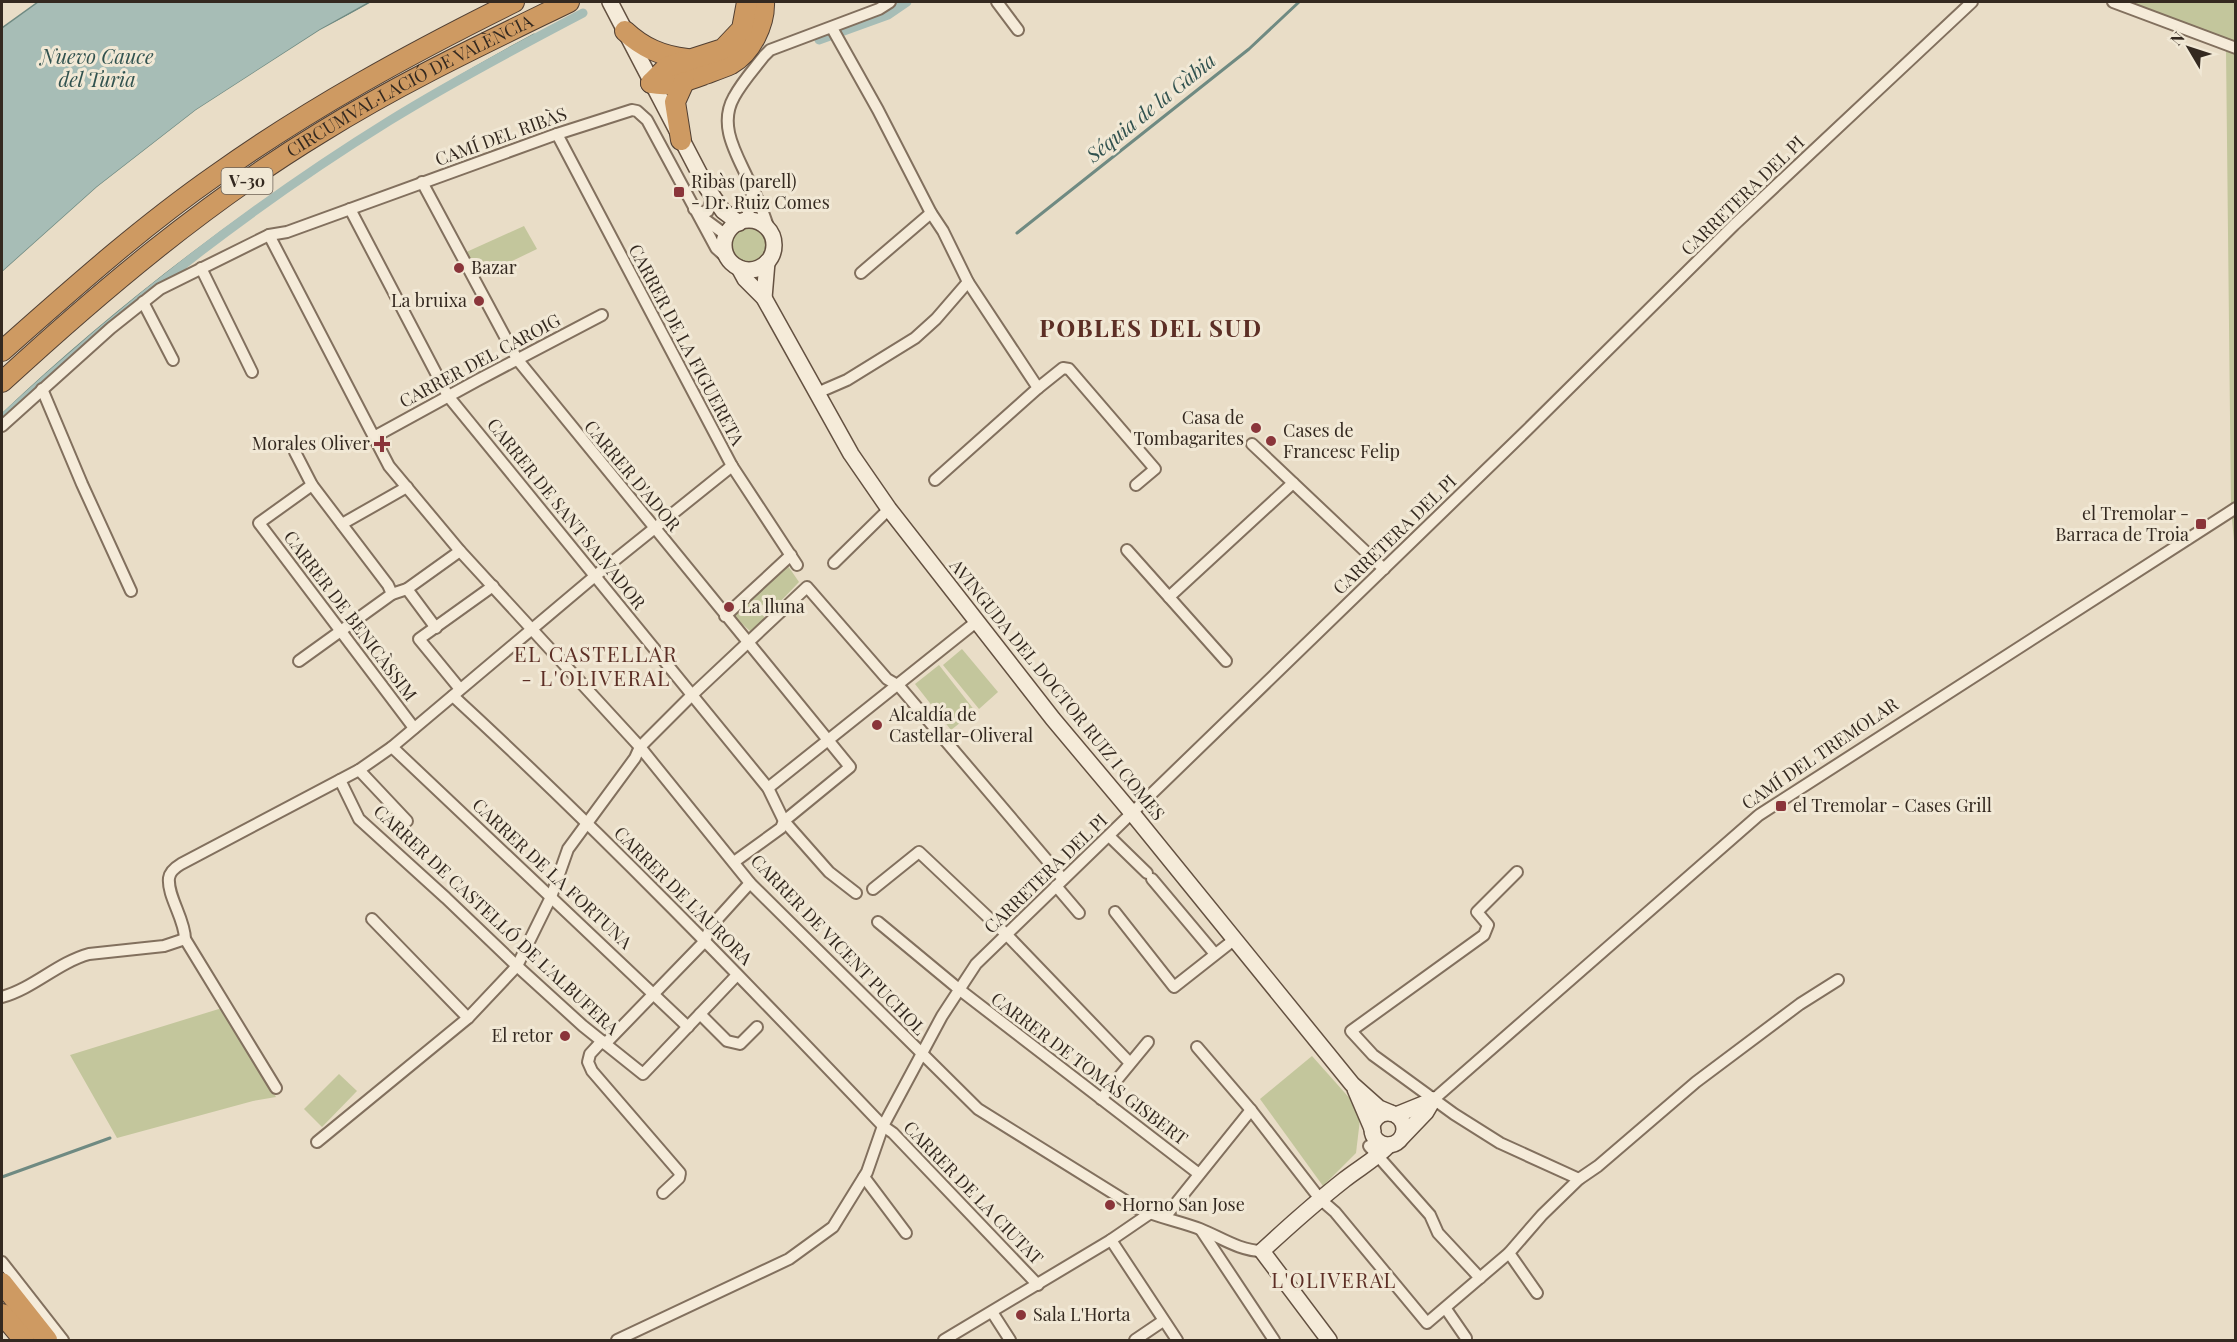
<svg xmlns="http://www.w3.org/2000/svg" width="2237" height="1342" viewBox="0 0 2237 1342" font-family="'Playfair Display',serif">
	<style>
		.green { fill: #c3c69c }
		.water { fill: #a7bdb6; stroke: #6f8a82; stroke-width: 1.5 }
		.pier { fill: #e9ddc7 }
		.lines { fill: none; stroke-linecap: round; stroke-linejoin: round }
		.stream { stroke: #6f8a82; stroke-width: 3 }
		.canal { stroke: #a7bdb6; stroke-width: 9 }
		.street-casing { stroke: #82705e; stroke-width: 14 }
		.secondary-casing { stroke: #645141; stroke-width: 18 }
		.highway-casing { stroke: #513f32; stroke-width: 22 }
		.street { stroke: #f5ebd9; stroke-width: 10 }
		.secondary { stroke: #f5ebd9; stroke-width: 15 }
		.highway { stroke: #ce9a62; stroke-width: 20 }
		.poi-dot { fill: #8a353a; stroke: #f1e8d5; stroke-width: 2 }
		.labels { text-anchor: middle; stroke-width: 6; stroke-linejoin: round; paint-order: stroke }
		.shield { fill: #f1e8d5; stroke: #6d6256; stroke-width: 1.5 }
		.shield-label { font-size: 16px; font-weight: bold; fill: #342920 }
		.street-label { font-size: 18px; fill: #342920; stroke: #f1e8d5 }
		.poi-label { font-size: 18px; fill: #342920; stroke: #f1e8d5; text-anchor: start }
		.water-label { font-size: 20px; font-style: italic; fill: #31524f; stroke: #f1e8d5 }
		.neighbourhood-label { font-size: 20px; letter-spacing: 1.5px; fill: #5c2e25; stroke: #f1e8d5 }
		.quarter-label { font-size: 21px; letter-spacing: 1.5px; fill: #5c2e25; stroke: #f1e8d5 }
		.district-label { font-size: 24px; font-weight: bold; letter-spacing: 1.5px; fill: #5c2e25; stroke: #f1e8d5 }
	</style>
	<rect width="100%" height="100%" fill="#e9ddc7"/>
	<!-- green -->
	<g class="green">
		<path d="M2120 2H2235V552L2231 508 2226 49Z"/>
		<path d="M524 226 537 249 477 278 462 254Z"/>
		<circle cx="748" cy="246" r="18"/>
		<path d="M788 566 799 582 778 604 771 597 758 609 765 618 751 632 734 616Z"/>
		<path d="M962 649 998 692 979 709 943 665Z"/>
		<path d="M939 665 975 711 951 730 915 684Z"/>
		<path d="M222 1008 276 1097 253 1101 117 1138 70 1055Z"/>
		<path d="M1312 1056 1361 1111 1356 1153 1323 1186 1260 1099Z"/>
		<path d="M339 1074 357 1091 322 1127 304 1109Z"/>
	</g>
	<!-- water -->
	<path class="water" d="M38 2H370L320 30 196 110 97 187 2 272V28Z"/>
	<!-- pier -->
	<path class="pier" d="M373 2 198 113 99 189 2 275V272L97 187 196 110 320 30Z"/>
	<g class="lines">
		<!-- stream -->
		<g class="stream">
			<path d="M1017 233 1249 49 1299 2"/>
			<path d="M2 415C161 264 341 140 534 35"/>
			<path d="M2 1177 110 1138"/>
		</g>
		<!-- canal -->
		<g class="canal">
			<path d="M819 40 888 15 907 2"/>
			<path d="M2 419C122 308 250 207 389 121 452 82 518 47 583 13"/>
		</g>
		<!-- street casing -->
		<g class="street-casing">
			<g id="street">
				<path d="M997 2 1018 30"/>
				<path d="M2113 2 2236 48"/>
				<path d="M832 28 878 110 931 213 943 231 968 282 1038 388 935 480"/>
				<path d="M557 134 732 466 797 565"/>
				<path d="M422 182 517 359 850 767 784 821 781 828 734 862"/>
				<path d="M350 209 448 396 768 788 784 821 829 872 856 893"/>
				<path d="M694 209 703 213 708 211 711 201"/>
				<path d="M703 218 726 235"/>
				<path d="M745 221 750 208 752 191"/>
				<path d="M769 230C764 213 756 195 748 179 736 153 718 125 734 97 742 82 754 69 764 56L770 50 879 9 890 2"/>
				<path d="M269 235 389 466 460 551 640 747 750 883 978 1109 1137 1208C1156 1217 1179 1221 1200 1229 1220 1237 1240 1251 1262 1251"/>
				<path d="M201 268 252 372"/>
				<path d="M861 273 931 213"/>
				<path d="M143 302 173 360"/>
				<path d="M1038 388 1063 368 1069 369 1155 469 1136 485"/>
				<path d="M42 389 82 484 131 591"/>
				<path d="M817 393 847 380 915 338 936 319 968 282"/>
				<path d="M2 426 111 328 160 289 269 235 287 232 557 134 632 110 637 111 647 120 716 248 729 260"/>
				<path d="M374 437 478 380 602 315"/>
				<path d="M1252 444 1384 569"/>
				<path d="M295 452 312 485 388 585 392 594"/>
				<path d="M312 485 259 523 414 728"/>
				<path d="M342 524 407 487"/>
				<path d="M1127 550 1226 661"/>
				<path d="M834 563 889 509"/>
				<path d="M407 589 436 628"/>
				<path d="M1169 597 1293 483"/>
				<path d="M725 616 791 555"/>
				<path d="M299 661 392 594 407 589 460 551"/>
				<path d="M460 689 419 639 493 586"/>
				<path d="M453 696C602 833 743 979 883 1126L893 1133 1038 1285"/>
				<path d="M392 747 688 1027"/>
				<path d="M359 770 407 821"/>
				<path d="M340 780 359 819 446 898 517 966 583 1026 643 1074 737 975"/>
				<path d="M768 788 976 622"/>
				<path d="M1109 836 1147 873"/>
				<path d="M1517 872 1477 912 1488 925 1484 935 1351 1031 1373 1055 1454 1114 1500 1143 1579 1179"/>
				<path d="M1152 879 1215 954"/>
				<path d="M1056 886 1079 913"/>
				<path d="M873 889 919 852 1007 935 1130 1063"/>
				<path d="M1115 912 1174 987 1235 939"/>
				<path d="M372 919 468 1018"/>
				<path d="M878 922 960 990 1199 1174"/>
				<path d="M2 997C34 988 57 963 89 954L164 946 185 939"/>
				<path d="M700 1014 727 1041 740 1044 757 1027"/>
				<path d="M602 1041 590 1054 588 1062 592 1071 680 1173 679 1178 663 1193"/>
				<path d="M605 1044 704 942 712 925 750 883"/>
				<path d="M1197 1047 1251 1110 1320 1199 1335 1212 1427 1323 1509 1253 1542 1215 1579 1179 1598 1166 1696 1082 1800 1004 1838 980"/>
				<path d="M276 1088 185 939C185 919 167 896 169 878 170 871 176 867 181 864L359 770 392 747 595 576 732 466"/>
				<path d="M1101 1099 1148 1042"/>
				<path d="M1433 1100 1759 815 2236 508"/>
				<path d="M317 1142 468 1018 517 966 551 897 568 849 635 758 640 747 692 695 807 587 887 679 899 686 1063 879"/>
				<path d="M1369 1146 1430 1215 1438 1233 1480 1278"/>
				<path d="M864 1177 906 1233"/>
				<path d="M1165 1217 1251 1110"/>
				<path d="M1201 1230 1274 1340"/>
				<path d="M1111 1240 1177 1340"/>
				<path d="M1509 1253 1537 1293"/>
				<path d="M2 1262 63 1340"/>
				<path d="M1446 1309 1466 1338"/>
				<path d="M992 1312 1010 1340"/>
				<path d="M617 1340 789 1259 833 1227 867 1172 883 1126 942 1016 976 964 1527 430 1734 225 1972 2"/>
				<path d="M944 1340 1111 1240 1149 1214"/>
				<path d="M1135 1340 1163 1321"/>
			</g>
		</g>
		<!-- secondary casing -->
		<g class="secondary-casing">
			<g id="secondary">
				<path d="M610 2 707 188 723 211 739 223"/>
				<circle cx="749" cy="245" r="25"/>
				<path d="M739 268 745 279 764 298 851 454 889 509 1053 719 1132 813 1352 1084 1379 1108 1391 1113"/>
				<path d="M764 298 767 262"/>
				<path d="M1355 1089 1373 1131"/>
				<circle cx="1388" cy="1129" r="16"/>
				<path d="M1396 1115 1433 1100"/>
				<path d="M1403 1136 1426 1112 1433 1100"/>
				<path d="M1329 1340 1262 1251C1289 1226 1316 1202 1344 1180 1359 1168 1376 1159 1389 1145"/>
			</g>
		</g>
		<!-- highway casing -->
		<g class="highway-casing">
			<g id="highway">
				<path d="M625 31C643 48 662 56 687 59"/>
				<path d="M651 83C671 87 686 81 705 74 713 71 722 68 731 64 751 53 765 24 764 2"/>
				<path d="M651 83 667 67 723 49 742 29 747 2"/>
				<path d="M681 140 675 102 684 82"/>
				<path d="M2 351C71 290 140 228 216 175 310 108 411 53 514 2"/>
				<path id="s1" d="M2 382C101 291 205 203 320 133 400 83 485 43 569 2"/>
				<path d="M2 1283 47 1340"/>
				<path d="M2 1314 24 1340"/>
			</g>
		</g>
		<!-- street -->
		<use href="#street" class="street"/>
		<!-- secondary -->
		<use href="#secondary" class="secondary"/>
		<!-- highway -->
		<use href="#highway" class="highway"/>
	</g>
	<!-- markers -->
	<g class="poi-dot">
		<rect x="673" y="186" width="12" height="12" rx="3"/>
		<circle cx="459" cy="268" r="6"/>
		<circle cx="479" cy="301" r="6"/>
		<circle cx="1256" cy="428" r="6"/>
		<circle cx="1271" cy="441" r="6"/>
		<path d="M379 435h6v6h6v6h-6v6h-6v-6h-6v-6h6z"/>
		<rect x="2195" y="518" width="12" height="12" rx="3"/>
		<circle cx="729" cy="607" r="6"/>
		<circle cx="877" cy="725" r="6"/>
		<rect x="1775" y="800" width="12" height="12" rx="3"/>
		<circle cx="565" cy="1036" r="6"/>
		<circle cx="1110" cy="1205" r="6"/>
		<circle cx="1021" cy="1315" r="6"/>
	</g>
	<g class="labels">
		<!-- shield labels -->
		<rect class="shield" x="221.5" y="168" width="51" height="26" rx="4.5"/>
		<g class="shield-label">
			<text x="247" y="187">V-30</text>
		</g>
		<!-- street labels -->
		<g class="street-label">
			<text dy="6" stroke="none"><textPath href="#s1" startOffset="506">CIRCUMVAL·LACIÓ DE VALÈNCIA</textPath></text>
			<text transform="translate(501 137) rotate(-20)" y="6">CAMÍ DEL RIBÀS</text>
			<text transform="translate(1743 196) rotate(-44)" y="6">CARRETERA DEL PI</text>
			<text transform="translate(686 345) rotate(62)" y="6">CARRER DE LA FIGUERETA</text>
			<text transform="translate(480 361) rotate(-28)" y="6">CARRER DEL CAROIG</text>
			<text transform="translate(632 476) rotate(50)" y="6">CARRER D'ADOR</text>
			<text transform="translate(566 514) rotate(51)" y="6">CARRER DE SANT SALVADOR</text>
			<text transform="translate(1395 535) rotate(-44)" y="6">CARRETERA DEL PI</text>
			<text transform="translate(350 616) rotate(53)" y="6">CARRER DE BENICÀSSIM</text>
			<text transform="translate(1057 690) rotate(51)" y="6">AVINGUDA DEL DOCTOR RUIZ I COMES</text>
			<text transform="translate(1820 754) rotate(-34)" y="6">CAMÍ DEL TREMOLAR</text>
			<text transform="translate(552 874) rotate(43)" y="6">CARRER DE LA FORTUNA</text>
			<text transform="translate(1046 874) rotate(-44)" y="6">CARRETERA DEL PI</text>
			<text transform="translate(683 896) rotate(45)" y="6">CARRER DE L'AURORA</text>
			<text transform="translate(496 920) rotate(43)" y="6">CARRER DE CASTELLÓ DE L'ALBUFERA</text>
			<text transform="translate(838 945) rotate(46)" y="6">CARRER DE VICENT PUCHOL</text>
			<text transform="translate(1089 1069) rotate(37)" y="6">CARRER DE TOMÀS GISBERT</text>
			<text transform="translate(973 1193) rotate(46)" y="6">CARRER DE LA CIUTAT</text>
		</g>
		<!-- poi labels -->
		<g class="poi-label">
			<text x="691" y="188">Ribàs (parell)<tspan x="691" dy="21">- Dr. Ruiz Comes</tspan></text>
			<text x="471" y="274">Bazar</text>
			<text x="467" y="307" text-anchor="end">La bruixa</text>
			<text x="1244" y="424" text-anchor="end">Casa de<tspan x="1244" dy="21">Tombagarites</tspan></text>
			<text x="1283" y="437">Cases de<tspan x="1283" dy="21">Francesc Felip</tspan></text>
			<text x="370" y="450" text-anchor="end">Morales Oliver</text>
			<text x="2189" y="520" text-anchor="end">el Tremolar -<tspan x="2189" dy="21">Barraca de Troia</tspan></text>
			<text x="741" y="613">La lluna</text>
			<text x="889" y="721">Alcaldía de<tspan x="889" dy="21">Castellar-Oliveral</tspan></text>
			<text x="1793" y="812">el Tremolar - Cases Grill</text>
			<text x="553" y="1042" text-anchor="end">El retor</text>
			<text x="1122" y="1211">Horno San Jose</text>
			<text x="1033" y="1321">Sala L'Horta</text>
		</g>
		<!-- water labels -->
		<g class="water-label">
			<text x="97" y="64">Nuevo Cauce<tspan x="97" dy="23">del Turia</tspan></text>
			<text transform="translate(1151 108) rotate(-39)" y="7">Séquia de la Gàbia</text>
		</g>
		<!-- neighbourhood labels -->
		<g class="neighbourhood-label">
			<text x="1334" y="1288">L'OLIVERAL</text>
		</g>
		<!-- quarter labels -->
		<g class="quarter-label">
			<text x="596" y="662">EL CASTELLAR<tspan x="596" dy="24">- L'OLIVERAL</tspan></text>
		</g>
		<!-- district labels -->
		<g class="district-label">
			<text x="1151" y="337">POBLES DEL SUD</text>
		</g>
	</g>
	<!-- border -->
	<rect width="2237" height="1342" fill="none" stroke="#342920" stroke-width="6"/>
	<!-- north arrow -->
	<g transform="translate(2189 48) rotate(309)" stroke="#f1e8d5" stroke-width="4.5" paint-order="stroke">
	<path d="M0-4.5L10 22L0 15L-10 22Z" fill="#342920"/>
	<text y="-9" font-size="16" font-weight="bold" text-anchor="middle" fill="#342920">N</text>
	</g>
</svg>
